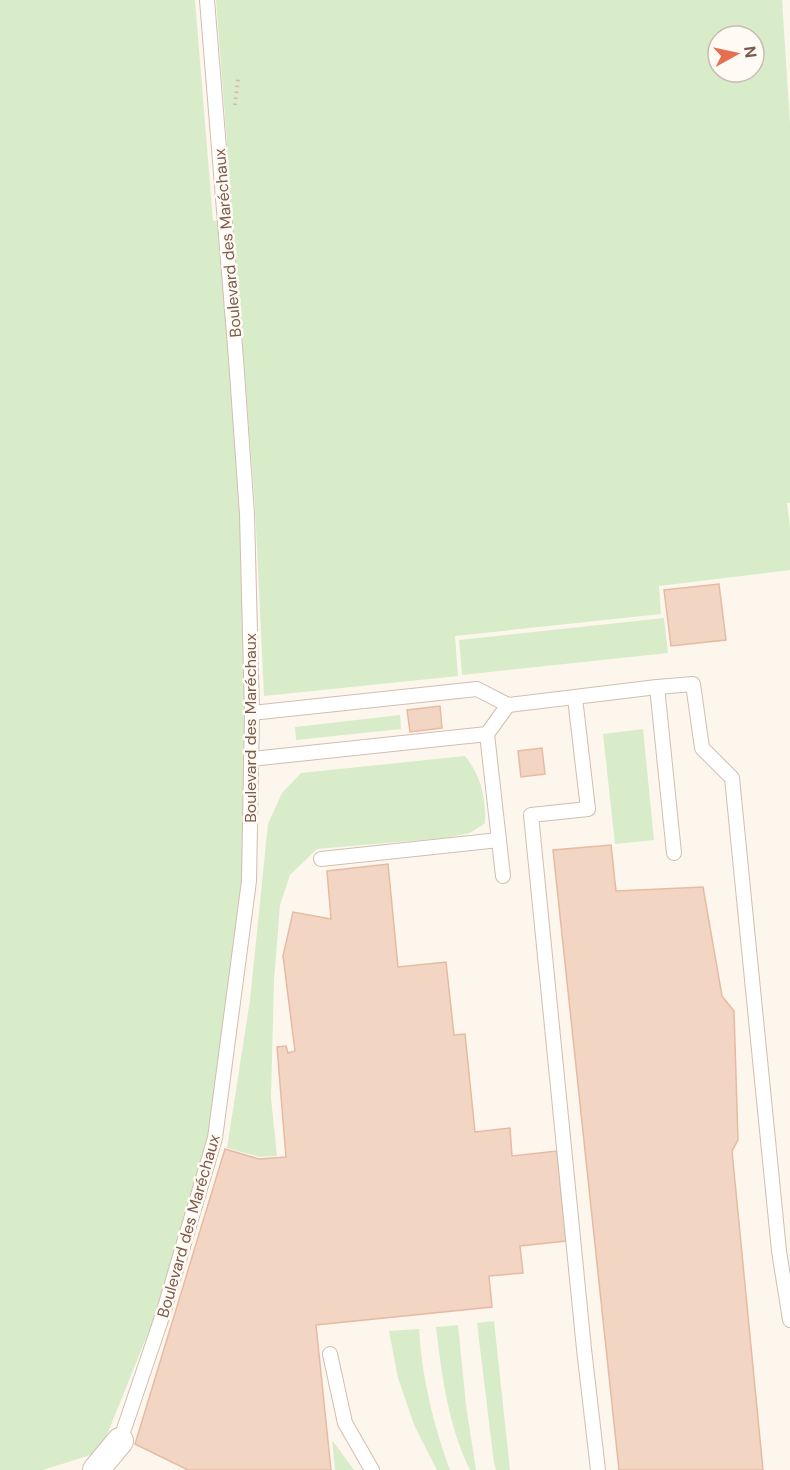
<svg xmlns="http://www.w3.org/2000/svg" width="790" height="1470" viewBox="0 0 790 1470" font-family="'DM Sans',sans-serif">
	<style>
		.green { fill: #d8ecc9; fill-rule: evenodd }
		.building { fill: #f3d5c3; stroke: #e6bba3; stroke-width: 1.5 }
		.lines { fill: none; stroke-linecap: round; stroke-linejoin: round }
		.lane-casing { stroke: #d1beb0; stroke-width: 16 }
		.street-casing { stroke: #d1beb0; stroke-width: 28 }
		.path { stroke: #d9b8a5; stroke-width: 4; stroke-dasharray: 1.5 4.5; stroke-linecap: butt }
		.lane { stroke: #fff; stroke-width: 14 }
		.street { stroke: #fff; stroke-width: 26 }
		.labels { text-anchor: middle; stroke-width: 5; stroke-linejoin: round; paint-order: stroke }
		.street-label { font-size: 16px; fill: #7a5c4d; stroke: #fffaf3 }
	</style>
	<rect width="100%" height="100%" fill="#fdf6ec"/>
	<!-- green -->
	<g class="green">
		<path d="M0 0H195L213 221 224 220 246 613 249 881 209 1134 161 1301 100 1452 43 1470H0Z"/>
		<path d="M216 0H782L790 123V503H787L790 528V570L659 586 661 614 455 636 458 676 264 696 255 506ZM718 36H754V72H718Z"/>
		<path d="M664 618 668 653 462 675 459 640Z"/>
		<path d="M400 715 401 729 296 740 295 727Z"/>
		<path d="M643 729 654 840 615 844 603 734Z"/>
		<path d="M465 756C481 776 486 797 485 823L470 833 444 838 317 849 290 875 280 905 274 981 271 1098 277 1156 260 1157 227 1148 250 1000 268 824 282 793 301 773Z"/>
		<path d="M494 1321 510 1470H496L494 1463 477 1323Z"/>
		<path d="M458 1325 466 1405 476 1470H470C448 1425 442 1376 436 1327Z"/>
		<path d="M419 1329C422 1378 433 1424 450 1470H437L415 1427 398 1378 389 1331Z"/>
		<path d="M332 1440 354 1470H335Z"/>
	</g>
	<!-- building -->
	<g class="building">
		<path d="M719 584 726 640 671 646 664 590Z"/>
		<path d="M440 706 442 728 410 732 407 710Z"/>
		<path d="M542 748 545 774 521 777 518 751Z"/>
		<path d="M611 845 616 891 703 887 722 996 734 1011 738 1140 732 1151 763 1470H619L553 850Z"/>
		<path d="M388 864 398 967 446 962 454 1035 465 1034 475 1132 510 1128 512 1156 557 1151 566 1241 520 1246 523 1273 489 1276 492 1307 316 1325 331 1470H188L135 1444 225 1149 259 1159 286 1157 277 1047 286 1046 288 1053 295 1051 283 956 293 912 331 919 327 871Z"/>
	</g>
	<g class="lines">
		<!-- lane casing -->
		<g class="lane-casing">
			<g id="lane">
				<path d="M657 687 674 853"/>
				<path d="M575 698 588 809 531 815 584 1349 598 1470"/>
				<path d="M252 713 477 689 508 705"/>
				<path d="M487 734 503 876"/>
				<path d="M251 759 487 734 508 705 657 687 693 684 702 748 732 778 779 1251 790 1320"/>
				<path d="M321 859 499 840"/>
				<path d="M330 1354 345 1423 372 1470"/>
				<path d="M120 1441 163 1314 215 1138 249 881 252 713 247 514 236 359 207 0"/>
			</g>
		</g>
		<!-- street casing -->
		<g class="street-casing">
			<path id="street" d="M96 1470 120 1441"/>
		</g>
		<!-- path -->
		<path class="path" d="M235 105 238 79"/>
		<!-- lane -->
		<use href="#lane" class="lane"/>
		<!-- street -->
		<use href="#street" class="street"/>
	</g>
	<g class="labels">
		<!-- street labels -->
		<g class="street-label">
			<text transform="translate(227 243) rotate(-95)" y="6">Boulevard des Maréchaux</text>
			<text transform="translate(250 728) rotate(-90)" y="6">Boulevard des Maréchaux</text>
			<text transform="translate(188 1226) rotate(-74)" y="6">Boulevard des Maréchaux</text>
		</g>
	</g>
	<!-- north arrow -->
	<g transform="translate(736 54) rotate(82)"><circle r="28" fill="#fffaf3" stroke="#cabbb1" stroke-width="1.5"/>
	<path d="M0-4.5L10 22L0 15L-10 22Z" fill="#e76f51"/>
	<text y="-9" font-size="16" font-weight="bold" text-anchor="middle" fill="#7a5c4d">N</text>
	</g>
</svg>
